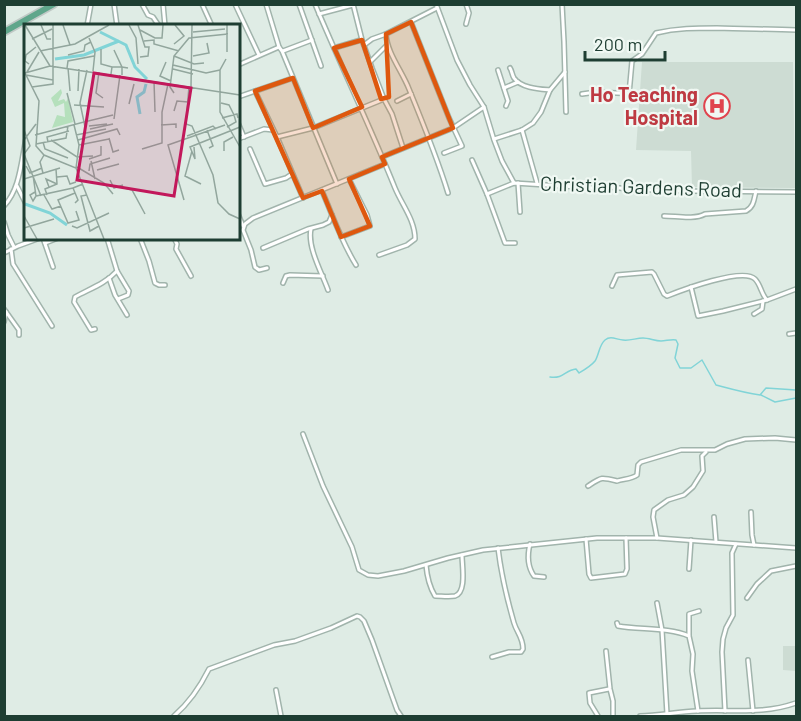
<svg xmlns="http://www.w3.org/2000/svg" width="801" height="721" viewBox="0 0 801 721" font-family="Barlow,sans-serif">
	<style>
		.built { fill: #cddcd3 }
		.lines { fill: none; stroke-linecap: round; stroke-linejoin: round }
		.stream { stroke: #81d4d7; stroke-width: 1.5 }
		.street-casing { stroke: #a1b4ac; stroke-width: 6 }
		.primary-casing { stroke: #c0c9c6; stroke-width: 9 }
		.street { stroke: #fff; stroke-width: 3 }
		.primary { stroke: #5fa68b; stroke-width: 6 }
		.marked { fill: #de580e; fill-opacity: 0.2; stroke: #de580e; stroke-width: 4.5; stroke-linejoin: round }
		.labels { text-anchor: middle; stroke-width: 4.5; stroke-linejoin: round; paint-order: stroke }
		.health-label { font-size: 20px; font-weight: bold; fill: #be3a42; stroke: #f0f8f3; text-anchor: end }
		.street-label { font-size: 20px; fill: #1e3e32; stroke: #f0f8f3 }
		.inset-river { fill: none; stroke: #81d4d7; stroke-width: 3 }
		.inset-road { fill: none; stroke: #92a69d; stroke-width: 1.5 }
		.view { fill: #c2185b; fill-opacity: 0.15; stroke: #c2185b; stroke-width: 3 }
		.inset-edge { fill: none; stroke: #1e3e32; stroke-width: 3 }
	</style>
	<rect width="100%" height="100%" fill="#dfece5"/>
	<!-- built -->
	<g class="built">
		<path d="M642 62H793L795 188 692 187 691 151 636 150Z"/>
		<path d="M783 646H796V671L783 670Z"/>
	</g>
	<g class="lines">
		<!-- stream -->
		<g class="stream">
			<path d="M550 377C564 379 565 370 576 369L579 373C584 370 591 366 595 361 599 355 599 345 605 340 611 335 617 340 623 340 630 341 636 338 643 338 649 338 655 341 661 341 666 341 671 339 676 340L678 344 675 358 680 368H691L702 360 716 385C731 389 745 393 760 395L766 388 796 390"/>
			<path d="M761 395 775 402 796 398"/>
		</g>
		<!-- street casing -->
		<g class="street-casing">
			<g id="street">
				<path d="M114 4 117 26"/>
				<path d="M142 4 148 15 153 17 159 26"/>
				<path d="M163 4 165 26"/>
				<path d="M202 4 212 26"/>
				<path d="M235 4 259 55"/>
				<path d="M266 4 279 47 282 51 337 184"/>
				<path d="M299 4 321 66"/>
				<path d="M315 4C341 66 370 126 395 188 402 205 415 220 415 239L407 245 379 255"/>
				<path d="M353 4 362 40 372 68 384 99 392 114 403 148"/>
				<path d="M436 4 457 60 470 85 484 107 494 140 502 161 514 183"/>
				<path d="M562 4 564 42 566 112"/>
				<path d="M319 14 353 5"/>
				<path d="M411 22 449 118 462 146 444 153"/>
				<path d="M466 24 469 13 466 4"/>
				<path d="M87 26 91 4"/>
				<path d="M386 34C387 53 402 71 409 89 423 123 437 157 448 193"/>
				<path d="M364 45 372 39 386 34 437 8"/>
				<path d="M334 48 361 40"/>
				<path d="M283 51 312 40"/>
				<path d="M370 62 387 45"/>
				<path d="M238 65 279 47"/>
				<path d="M510 68C512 71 512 75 514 78 521 88 539 89 550 90"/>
				<path d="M498 70 508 101 506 106"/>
				<path d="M504 88 518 82"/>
				<path d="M255 91 277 137 303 198"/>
				<path d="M582 94 596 92 637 94"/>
				<path d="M629 94 632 61 642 54 656 33C677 28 696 28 717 28 743 29 770 29 796 30"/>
				<path d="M238 97 293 78"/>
				<path d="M397 101 411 94"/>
				<path d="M238 123 244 137"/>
				<path d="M522 130 537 183"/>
				<path d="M277 137 313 128 384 99"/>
				<path d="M238 139 264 129 273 130"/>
				<path d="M494 139 522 130 533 123 541 112 550 90 565 72"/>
				<path d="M250 149 265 184 286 178 292 174"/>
				<path d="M382 157 453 128 484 107"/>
				<path d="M472 160 487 194 505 243H515"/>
				<path d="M518 183 520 212"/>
				<path d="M17 186 26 204"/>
				<path d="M322 191C333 216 341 241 356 265"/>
				<path d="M487 194 514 183 594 188 611 187 628 189 689 191 796 192"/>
				<path d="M4 206C20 189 21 162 26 139"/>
				<path d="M238 214 243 226"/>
				<path d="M664 216C676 216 694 220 705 214L746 211C754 207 754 199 756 191"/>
				<path d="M4 222 8 235 14 247"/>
				<path d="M311 229C307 247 322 273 328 290"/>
				<path d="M341 237 370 226 367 215 349 179"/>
				<path d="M43 238 53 267"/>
				<path d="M107 238 117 271 129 291 128 295 118 299"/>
				<path d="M140 238 149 261 155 283 159 285H165"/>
				<path d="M174 238 177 244 176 249 191 276"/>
				<path d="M45 243 58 238"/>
				<path d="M263 248 308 229 323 225 329 222 332 215"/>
				<path d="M11 249 13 264 52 326"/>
				<path d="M4 253 18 246 40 238"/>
				<path d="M267 268 259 270 255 267 251 250 243 230 245 224 253 218 385 164"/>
				<path d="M109 278 115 295 127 315"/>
				<path d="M283 283 286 276 290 275 323 276"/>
				<path d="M612 286 617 275 652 272 654 274 664 294 667 296C682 290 743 267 755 279 761 285 761 294 767 300"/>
				<path d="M691 287 698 316 723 311 767 300 796 289"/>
				<path d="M4 309 19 330V335"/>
				<path d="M754 314 762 309 763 301"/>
				<path d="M4 322 6 312"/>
				<path d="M95 329 91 330 74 302 75 297C89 289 105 284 117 271"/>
				<path d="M789 334 796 333"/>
				<path d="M303 434 323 486 352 547 359 570 368 575 378 576 404 571 448 558 483 550 597 538H657L796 548"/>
				<path d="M588 486C602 477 601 477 617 481 623 479 632 479 637 475L638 465 641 462 681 450H715L727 444 745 439 775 438 796 440"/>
				<path d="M751 512 752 535 754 545"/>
				<path d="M714 517 716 542"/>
				<path d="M657 538 653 517 654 510 668 500 684 495 693 487 703 471 702 456 706 452"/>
				<path d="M586 539 589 574 591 578 625 574 627 569 626 538"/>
				<path d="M530 544C527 556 527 566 534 576L544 577"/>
				<path d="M426 565C427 577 429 586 435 596 441 596 449 597 455 596 467 592 462 566 462 555"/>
				<path d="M689 569 691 540"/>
				<path d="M747 598 757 584 771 571 796 566"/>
				<path d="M657 603 662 630 667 714"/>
				<path d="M617 623 618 626C640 630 668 627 689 636L693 654 692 671 698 711"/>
				<path d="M689 635V614L699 611"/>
				<path d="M606 651 610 689 613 701V716"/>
				<path d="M492 657 509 652H521L523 649C523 637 517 633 514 623 507 599 501 573 498 548"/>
				<path d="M748 660 753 711"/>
				<path d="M276 690 281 716"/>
				<path d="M725 711 722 652 723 639 726 628 733 615 732 553 736 544"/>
				<path d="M174 716C189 703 200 687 209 669L274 645 295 641 331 628 357 616 360 617 364 621 372 640 397 710 401 716"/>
				<path d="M598 716 590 703 589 693 609 689"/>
				<path d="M640 716C659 715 679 712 697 711 733 709 761 715 796 703"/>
			</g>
		</g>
		<!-- primary casing -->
		<g class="primary-casing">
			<path id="primary" d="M4 32 54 4"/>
		</g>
		<!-- street -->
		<use href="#street" class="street"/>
		<!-- primary -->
		<use href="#primary" class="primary"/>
	</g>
	<!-- marked area -->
	<path class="marked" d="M411 22 453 128 382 157 385 164 349 179 370 226 341 237 322 191 303 198 255 91 293 78 313 128 362 107 334 48 362 40 381 99 389 97 386 34Z"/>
	<!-- icons -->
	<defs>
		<g id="hospital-ring" transform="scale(1.35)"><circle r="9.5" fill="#f0f8f3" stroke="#e0444e" stroke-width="1.5"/><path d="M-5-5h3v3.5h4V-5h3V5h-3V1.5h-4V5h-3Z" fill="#e0444e"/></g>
	</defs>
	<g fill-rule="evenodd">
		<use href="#hospital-ring" x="717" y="106"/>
	</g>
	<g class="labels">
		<!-- health labels -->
		<g class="health-label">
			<text x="698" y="102">Ho Teaching<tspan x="698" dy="23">Hospital</tspan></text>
		</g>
		<!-- street labels -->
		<g class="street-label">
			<text transform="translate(641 187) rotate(2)" y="7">Christian Gardens Road</text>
		</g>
	</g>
	<!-- overview -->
	<g transform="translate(24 24)">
		<rect width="216" height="216" fill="#dfece5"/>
		<path d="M37 65 38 69 34 77 40 75 42 78 44 74 49 98 28 104 33 91 41 93 40 79 31 83 27 74Z" fill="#b5e0bc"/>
		<path class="inset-river" d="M76 8 102 21 111 43 123 55M31 35 60 31 95 17M116 90 113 73 120 68 122 60M1 180 26 189 43 201"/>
		<path class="inset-road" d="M1 1 26 42 216 71M17 1 23 15H27M39 1 46 21M105 1 112 14 114 40M114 1 121 23H125L124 32 116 33M203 1V28M116 6 131 14H138L139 1M169 8 201 5M65 14 71 28 69 47M8 15 28 5M120 17 130 16V20L155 27M150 20 160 12 151 1M77 25V40L88 43M90 26 98 43 104 44M16 27 51 20 85 1M44 31 60 27 61 21 67 18M150 32 170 40 180 39M169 32 185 29 183 19M202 35 196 46V88L216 123M142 38 136 52 147 57M5 40 1 37 2 31 12 23M149 41 182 49 196 46M43 44 44 37 70 32M44 44 46 67M149 45 169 50M3 48 15 28M75 48 72 69 79 74M1 49 15 77 12 122 20 131 52 144 80 215M1 49 26 42M87 50 88 43H98V51M2 51 29 56M130 57 131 88M165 62 162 100 168 102 189 151 194 179 205 190 216 195M8 63 29 60V1M167 63 168 1M54 67 55 45M43 69 51 100M150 69 146 63 150 32 165 14 204 10M197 79 205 81 210 91 212 98 203 103M105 80 110 60M50 81 80 83M150 87 153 77 164 78M198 94 213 90 214 94M90 95 96 51M50 101 55 121 52 144M137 101 152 100V104M65 102 83 100M61 103 60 98 89 91M66 105 89 100M0 106 6 122 0 130 17 172M183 106 189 122 185 124M11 111 60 98 56 79 63 46M52 111 82 105M163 112 189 102 192 105M85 114 89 128 95 126M0 116 12 100M27 116 53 133 69 132M54 116 93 105 96 111M19 118 21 125 44 134M24 118 23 113 45 107M12 120 42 114 44 102M55 121 85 115M170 123 171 135 166 123 216 103M118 125 138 119V88L144 60M168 127 161 152 177 160M200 127V118L209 113M65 135 77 131V122M67 137 71 155M2 142 6 149 18 144M53 143 80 159 89 170M73 146 95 140M65 147 66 140 86 134M19 149 16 138 20 131M9 151 12 172 49 164M33 153 43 152 46 160 52 158M0 155 36 144M86 156 90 164 99 161M25 163 22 155 33 160M97 163 108 166 121 190M11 168 6 171 9 177 12 172M51 169 34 176 44 199 55 196 52 187M20 171 28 185 37 182M23 171 21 165 33 160 32 145M63 171 57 172 66 207 75 202M160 176 144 121 201 101M51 179 54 176 49 164 59 160M0 192 13 215M48 202 53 204 85 189M0 204 30 195"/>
		<path class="view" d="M70 49 167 64 150 172 53 156Z"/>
		<rect width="216" height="216" class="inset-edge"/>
	</g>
	<!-- border -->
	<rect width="801" height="721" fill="none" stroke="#1e3e32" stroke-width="12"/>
	<!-- scale -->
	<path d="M585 51v9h80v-9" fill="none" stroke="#1e3e32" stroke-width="3"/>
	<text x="594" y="51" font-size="18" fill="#1e3e32" stroke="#f0f8f3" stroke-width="4.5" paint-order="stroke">200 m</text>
</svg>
